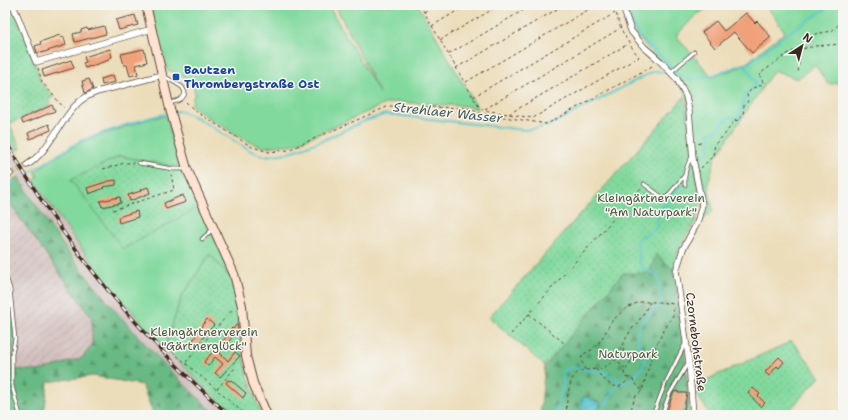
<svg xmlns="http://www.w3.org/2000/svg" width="848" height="420" viewBox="0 0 848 420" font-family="'Shantell Sans',sans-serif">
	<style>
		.industrial { fill: url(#industrial-furrows) }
		.railway { fill: #d1bfbd }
		.green { fill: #81d99d; stroke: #5e825e }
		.forest { fill: url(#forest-firs); stroke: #527251 }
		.garden { fill: url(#garden-dots); stroke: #5e825e }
		.water { fill: url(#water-waves); stroke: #4a7876 }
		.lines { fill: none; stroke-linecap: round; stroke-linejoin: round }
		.stream { stroke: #59c6ce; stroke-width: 2 }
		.building { fill: #f0a179 }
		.street-tunnel { stroke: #c9b99b; stroke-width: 5.5; stroke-dasharray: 5.5 3; stroke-linecap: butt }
		.lane-casing { stroke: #564535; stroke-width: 4.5 }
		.street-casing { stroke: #564535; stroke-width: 7 }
		.secondary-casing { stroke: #564535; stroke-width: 10 }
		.path { stroke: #564535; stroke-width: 1; stroke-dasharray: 3 3; stroke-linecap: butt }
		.lane { stroke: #fff; stroke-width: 3 }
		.street { stroke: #fff; stroke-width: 5.5 }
		.secondary { stroke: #fee3d2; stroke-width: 8 }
		.rail-casing { stroke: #3b2a1e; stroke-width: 3.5 }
		.rail { stroke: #f6f6f2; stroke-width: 2; stroke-dasharray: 6; stroke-linecap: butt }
		.transit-dot { fill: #1a4fb4; stroke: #f6f6f2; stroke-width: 1.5 }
		.labels { text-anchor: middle; stroke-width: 3; stroke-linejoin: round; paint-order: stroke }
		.transit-label { font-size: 12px; font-weight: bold; fill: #164399; stroke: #f6f6f2; text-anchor: start }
		.park-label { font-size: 12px; fill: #4c563e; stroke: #f6f6f2 }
		.street-label { font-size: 12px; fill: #3b2a1e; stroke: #f6f6f2 }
		.water-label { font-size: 13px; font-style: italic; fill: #445953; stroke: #f6f6f2 }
	</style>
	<defs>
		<pattern id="industrial-furrows" width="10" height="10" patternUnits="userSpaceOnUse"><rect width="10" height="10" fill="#d1bfbd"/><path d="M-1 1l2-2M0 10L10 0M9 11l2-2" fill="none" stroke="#b4a4a2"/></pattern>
		<pattern id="forest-firs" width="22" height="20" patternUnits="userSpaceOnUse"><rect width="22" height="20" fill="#68b984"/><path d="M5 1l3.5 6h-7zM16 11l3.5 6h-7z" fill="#57976b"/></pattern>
		<pattern id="garden-dots" width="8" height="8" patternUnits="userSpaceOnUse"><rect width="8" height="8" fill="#81d99d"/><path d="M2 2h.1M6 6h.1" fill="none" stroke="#70ba87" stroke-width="1.8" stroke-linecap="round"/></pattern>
		<pattern id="water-waves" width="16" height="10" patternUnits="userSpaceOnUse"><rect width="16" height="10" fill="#59c6ce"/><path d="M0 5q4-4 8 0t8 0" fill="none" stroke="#4ba1a7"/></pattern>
	</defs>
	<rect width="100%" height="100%" fill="#f6f6f2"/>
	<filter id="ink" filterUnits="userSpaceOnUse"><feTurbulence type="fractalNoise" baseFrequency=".025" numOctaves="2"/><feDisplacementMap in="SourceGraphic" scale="8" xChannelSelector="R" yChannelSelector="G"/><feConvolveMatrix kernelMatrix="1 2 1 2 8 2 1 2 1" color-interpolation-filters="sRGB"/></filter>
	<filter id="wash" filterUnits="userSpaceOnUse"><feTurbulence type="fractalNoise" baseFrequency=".012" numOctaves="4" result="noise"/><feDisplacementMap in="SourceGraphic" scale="16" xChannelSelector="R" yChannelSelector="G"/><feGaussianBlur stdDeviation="0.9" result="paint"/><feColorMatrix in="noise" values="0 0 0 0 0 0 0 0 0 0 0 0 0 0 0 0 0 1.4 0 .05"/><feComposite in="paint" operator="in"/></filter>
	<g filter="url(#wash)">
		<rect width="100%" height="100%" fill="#ecddba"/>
		<!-- industrial -->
		<path class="industrial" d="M5 196 24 224 92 318V345L82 358 39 371 12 369 5 320Z"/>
		<!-- railway -->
		<path class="railway" d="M5 130 34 180 53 209 107 282 136 317 165 348 207 390 235 415H217L199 398 142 342 98 289 43 215 7 157 5 154Z"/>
		<!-- green -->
		<g class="green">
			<path d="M150 5H328L380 94 335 5H418L478 109 466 106 394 102 385 104 295 144 264 147 247 141 204 115 191 105 195 92C188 76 183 75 167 70Z"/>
			<path d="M626 5H711L694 17 676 36 712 77 743 66 764 48 785 32 766 5H843V83L828 84 815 65 797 79 774 70 715 158 708 184 713 211 704 219 703 205 696 170 687 95 632 30Z"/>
			<path d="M5 114 21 149 16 150 5 130Z"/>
			<path d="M166 116 182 168 120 156 71 181 198 203 235 284 210 254 181 298 165 348C116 296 73 240 34 180L38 176 35 172 49 161 81 142 151 118Z"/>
		</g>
		<!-- forest -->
		<g class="forest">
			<path d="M18 176C71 265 140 345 217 415H154L142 385 93 376 48 382 45 407 42 415H8L5 414V320L12 306 15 339 12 354 13 369 39 371 82 358 92 345V318L24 224 5 196V187Z"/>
			<path d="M656 254 674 270 684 342 690 415H540L545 366 623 273 649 272Z"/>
		</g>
		<!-- garden -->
		<g class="garden">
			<path d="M5 5H12L35 64 41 83 54 97 49 99 51 105 9 124 5 114Z"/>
			<path d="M685 96 700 205 695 222 679 248 674 270 656 254 649 273H623L545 366 489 317Z"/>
			<path d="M120 156 182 168 198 203 189 213 123 249 71 180Z"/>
			<path d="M210 254 235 284 240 341 248 376 259 408 263 415H235L207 390 165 348 181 298Z"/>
			<path d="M792 341 820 377 785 415H711L693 390 697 384Z"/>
		</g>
		<!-- water -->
		<path class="water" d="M584 396 601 403 596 414 579 407Z"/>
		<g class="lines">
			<!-- stream -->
			<g class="stream">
				<path d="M628 5 632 24 642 40 666 61 682 77 688 80 714 75 743 64 745 65C757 58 766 49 777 41 795 27 814 16 833 5"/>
				<path d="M173 112 180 111 197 118 251 151 265 156 288 153 326 139 362 122 386 114 525 130 548 126 654 71 666 72"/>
				<path d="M30 172 80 141 122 126 152 117 169 113"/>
				<path d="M5 188 14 182"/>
				<path d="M5 312C8 328 11 345 5 361"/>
				<path d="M557 407 560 415"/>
				<path d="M557 415 556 411 564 384 563 378 564 371 567 369 574 367 589 370 602 371 616 378 621 383"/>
				<path d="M603 415C606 406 609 395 616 387 620 383 625 383 630 380 633 378 642 368 644 364 646 357 643 352 640 347 631 327 647 315 661 304L659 279 656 275 643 268 640 264 637 241C641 235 650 234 655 229 658 224 657 218 659 214 665 201 678 193 683 180L688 178 690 173 688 168 689 164C705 151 712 159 709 132L715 131 729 117 739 119 745 95 757 83 752 78V75L745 65"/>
			</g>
		</g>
		<g id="blocks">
			<!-- building -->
			<g class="building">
				<path d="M746 13 755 23 757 21 771 37 752 53 734 32 715 48 702 32 716 21 724 31Z"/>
				<path d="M135 15 138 25 119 30 116 20Z"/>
				<path d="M104 26 106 34 75 42 73 34 81 32V30L87 28 88 30Z"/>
				<path d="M60 35 61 38 64 37 66 45 41 53 40 52 37 53 35 46 41 44 40 42Z"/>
				<path d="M110 49 112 57 109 58V60L85 68 83 63 86 62 84 57Z"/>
				<path d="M144 49 147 62 136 65 138 74 130 76 127 65H124L121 54Z"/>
				<path d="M71 60 74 68 44 77 42 70Z"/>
				<path d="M113 75 115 82 102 85 101 79Z"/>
				<path d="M89 79 93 89 85 93 82 81Z"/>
				<path d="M52 105 55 111 23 124 21 119Z"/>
				<path d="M49 124 51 130 30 139 28 133Z"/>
				<path d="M116 180V185L103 187 104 188 89 194 87 188 109 181Z"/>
				<path d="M148 187 150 193 130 201 128 195 141 191 140 190Z"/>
				<path d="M183 195 186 202 166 209 164 203Z"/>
				<path d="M120 197 121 203 102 207 100 201Z"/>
				<path d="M137 211 138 217 119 223 118 217Z"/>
				<path d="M207 319 214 325 192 351 188 347 196 336 195 335Z"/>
				<path d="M237 324 238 329 220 353 228 361 235 352 240 356 220 377 215 373 223 364 215 357 208 366 204 362 229 334 228 333 232 328 233 329Z"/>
				<path d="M779 357 784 362 779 368 777 366 769 376 765 372Z"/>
				<path d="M228 380 230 381 231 380 246 393 243 398 226 383Z"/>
				<path d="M753 388 760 394 758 396 765 403 761 407 748 393Z"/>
				<path d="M678 391V393H687L684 409H683L681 415H666L672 396 674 392Z"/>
			</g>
		</g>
	</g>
	<g filter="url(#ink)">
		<use href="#blocks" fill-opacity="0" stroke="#564535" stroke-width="1"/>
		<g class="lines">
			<!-- street-tunnel -->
			<path class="street-tunnel" d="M10 174 27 165"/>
			<!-- lane casing -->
			<g class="lane-casing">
				<g id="lane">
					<path d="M671 72 694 52"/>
					<path d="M164 76 182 87 185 92C184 100 177 101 170 103"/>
					<path d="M139 163 173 169H186"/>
					<path d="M644 184 663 198 667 197 685 175"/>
					<path d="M685 185C684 175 686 165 692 157"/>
					<path d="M202 239 213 229"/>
					<path d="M5 274 10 289 15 339 12 354V386L20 415"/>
					<path d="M653 415 665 384 685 344"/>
					<path d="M662 415 669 395 688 363"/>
				</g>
			</g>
			<!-- street casing -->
			<g class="street-casing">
				<g id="street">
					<path d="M13 5 36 62 152 29"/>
					<path d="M623 5 625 13 631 31 644 47 660 61 677 79 686 96 689 111 693 159 702 205 697 223 683 249 676 271 689 362 693 415"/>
					<path d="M27 165C48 152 59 123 76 105 81 99 89 95 97 92L162 75"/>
					<path d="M5 177 10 174"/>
				</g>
			</g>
			<!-- secondary casing -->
			<g class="secondary-casing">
				<path id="secondary" d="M146 5 170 109 187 169 234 274 242 306 246 356 253 383 267 415"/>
			</g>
			<!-- path -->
			<g class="path">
				<path d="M420 5 477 104 483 110 533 118 639 57C626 40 617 26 615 5"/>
				<path d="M842 5H843"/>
				<path d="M424 12 435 5"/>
				<path d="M432 26 467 5"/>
				<path d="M440 40 500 5"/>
				<path d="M804 49 815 34 832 31 843 20"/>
				<path d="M793 52 799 63 798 74"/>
				<path d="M449 54 532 5"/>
				<path d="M38 68 42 82 64 108"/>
				<path d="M456 68 564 5"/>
				<path d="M466 82 596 5"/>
				<path d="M473 97 615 13"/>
				<path d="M186 102 195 111 252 147 269 152 288 150 389 106 467 108 479 113 547 124 654 65"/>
				<path d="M485 109 619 29"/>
				<path d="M509 114 628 44"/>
				<path d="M698 144 703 142"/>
				<path d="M701 168 713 156 715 144 726 133 734 121 739 120 743 115 744 105 748 101 747 94 753 88 762 85 763 82 760 77 761 73 790 52 815 46 843 44"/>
				<path d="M103 169 125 163H134"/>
				<path d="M113 210 174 190 171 174"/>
				<path d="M650 302C646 309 642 317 637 323 630 331 615 349 629 357 637 361 646 357 653 353"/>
				<path d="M529 314 564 343"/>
				<path d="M511 334 641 188"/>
				<path d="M168 348 246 415"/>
				<path d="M614 359 625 368"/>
				<path d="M186 362 234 308"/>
				<path d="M596 369C603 381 619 397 629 377L633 380 642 391"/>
				<path d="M585 370 582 362V355L593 349 601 340 611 322 625 309 639 302H659L674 304"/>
				<path d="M628 377 626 378 624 373 632 359"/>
				<path d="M217 389 236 367"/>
				<path d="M555 415H566"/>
				<path d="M567 415C565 406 569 378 577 373 584 368 596 371 604 367 612 364 615 355 625 355"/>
				<path d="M631 415 632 406 635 397 642 391 653 352 662 334 673 315 674 306"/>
			</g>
			<!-- lane -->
			<use href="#lane" class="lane"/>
			<!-- street -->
			<use href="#street" class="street"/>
			<!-- secondary -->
			<use href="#secondary" class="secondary"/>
			<!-- rail casing -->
			<g class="rail-casing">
				<path id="rail" d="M5 140C63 244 140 336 229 415"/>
			</g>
			<!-- rail -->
			<use href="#rail" class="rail"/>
		</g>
	</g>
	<!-- markers -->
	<rect class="transit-dot" x="172" y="73" width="8" height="8" rx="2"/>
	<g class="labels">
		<!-- transit labels -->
		<g class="transit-label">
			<text x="184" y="74">Bautzen<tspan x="184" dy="14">Thrombergstraße Ost</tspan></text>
		</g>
		<!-- park labels -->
		<g class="park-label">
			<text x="651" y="202">Kleingärtnerverein<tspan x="651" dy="14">"Am Naturpark"</tspan></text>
			<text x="204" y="336">Kleingärtnerverein<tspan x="204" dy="14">"Gärtnerglück"</tspan></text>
			<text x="628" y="358">Naturpark</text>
		</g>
		<!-- street labels -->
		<g class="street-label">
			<text transform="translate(696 342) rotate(83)" y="4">Czornebohstraße</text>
		</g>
		<!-- water labels -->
		<g class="water-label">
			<text transform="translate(448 112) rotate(6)" y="5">Strehlaer Wasser</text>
		</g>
	</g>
	<!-- margin -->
	<rect width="848" height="420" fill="none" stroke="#f6f6f2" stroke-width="20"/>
	<!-- north arrow -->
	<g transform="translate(802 46) rotate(36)" stroke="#f6f6f2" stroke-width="3" paint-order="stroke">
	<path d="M0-3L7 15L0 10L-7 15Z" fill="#3b2a1e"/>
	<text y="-6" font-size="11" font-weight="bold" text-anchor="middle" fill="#3b2a1e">N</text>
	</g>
</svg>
